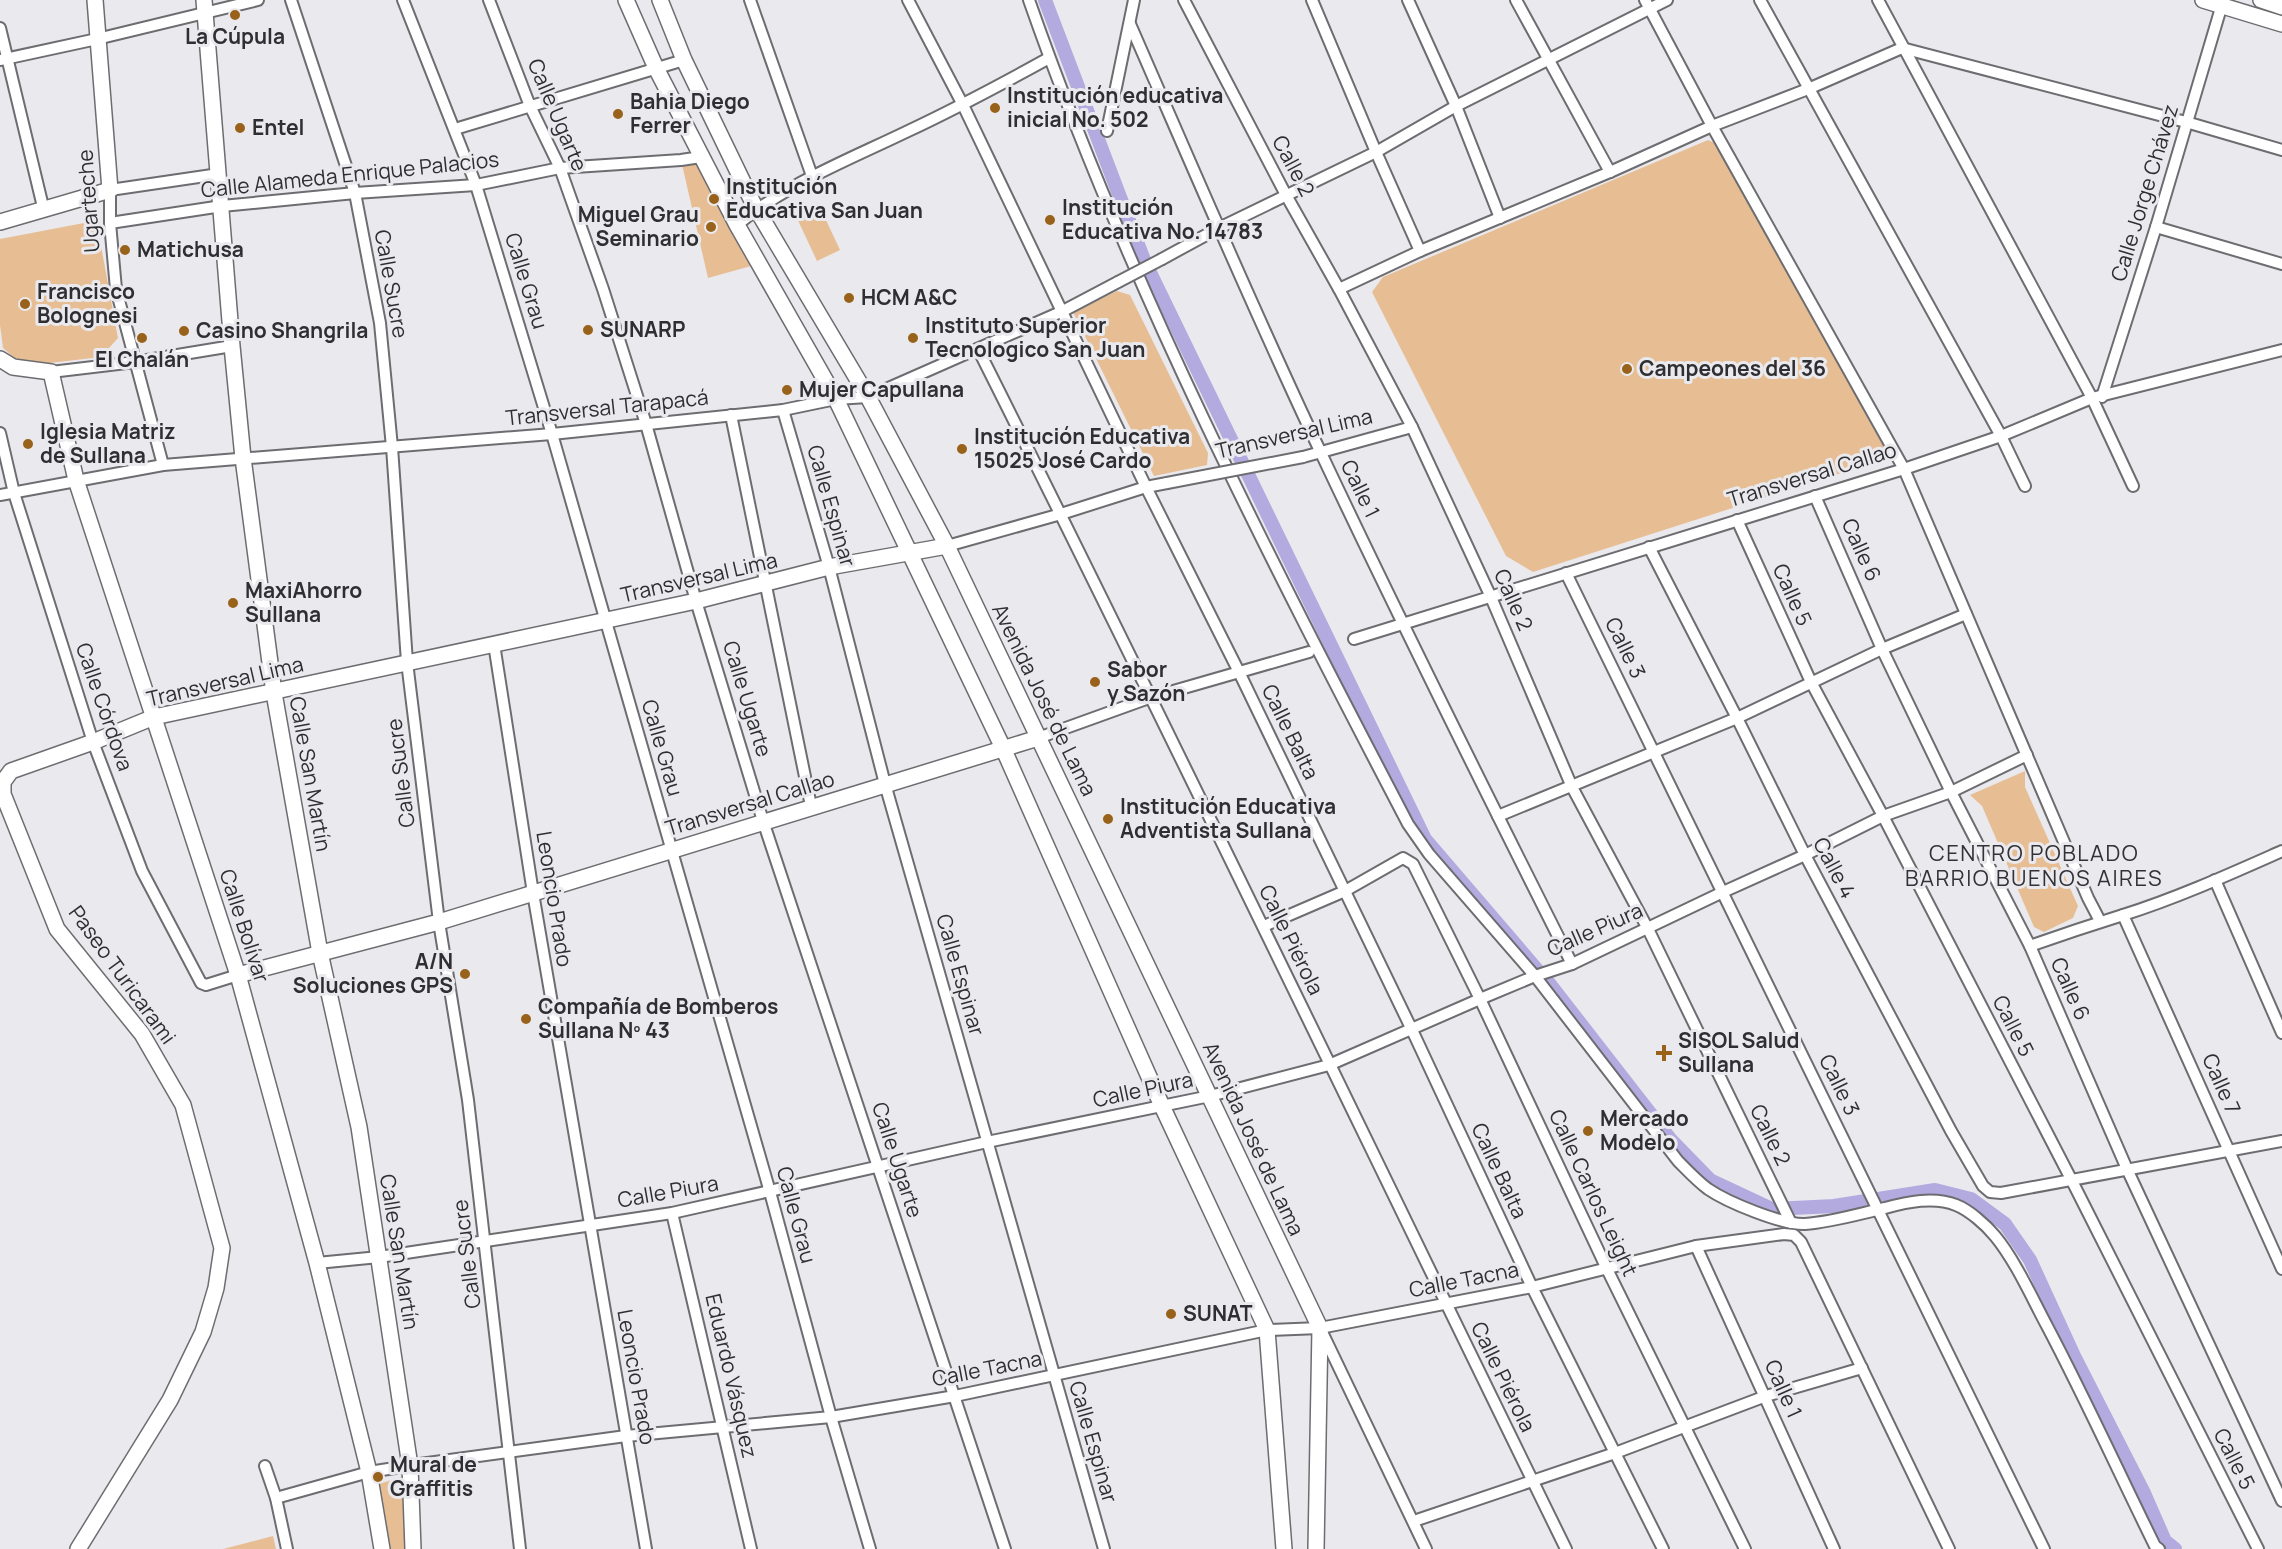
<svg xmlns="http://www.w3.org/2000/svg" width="2282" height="1549" viewBox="0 0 2282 1549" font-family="Manrope,sans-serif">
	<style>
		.green { fill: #e7be94 }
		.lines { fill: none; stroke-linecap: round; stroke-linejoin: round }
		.canal { stroke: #b3abdf; stroke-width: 14 }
		.street-casing { stroke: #6d6d71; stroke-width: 14 }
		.secondary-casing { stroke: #6d6d71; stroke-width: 18 }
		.street { stroke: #fff; stroke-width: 10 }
		.secondary { stroke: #fff; stroke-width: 15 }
		.street-bridge-casing { stroke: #6d6d71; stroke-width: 14; stroke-linecap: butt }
		.street-bridge { stroke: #fff; stroke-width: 10 }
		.poi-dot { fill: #99621b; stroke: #eae9ee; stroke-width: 2 }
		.labels { text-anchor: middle; stroke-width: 6; stroke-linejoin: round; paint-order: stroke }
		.poi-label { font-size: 21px; font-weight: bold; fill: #2f2f31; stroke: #eae9ee; text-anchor: start }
		.street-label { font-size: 21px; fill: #2f2f31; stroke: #eae9ee }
		.neighbourhood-label { font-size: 22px; letter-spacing: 1.5px; fill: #323135; stroke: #eae9ee }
	</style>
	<rect width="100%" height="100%" fill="#eae9ee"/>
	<!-- green -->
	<g class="green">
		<path d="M1708 140 1717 144 1886 447 1879 461 1533 572 1506 556 1372 292 1383 277Z"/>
		<path d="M701 157 751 266 708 278 681 160Z"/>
		<path d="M818 203 840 250 817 261 795 214Z"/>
		<path d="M84 223 99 235 118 338 101 357 24 366 3 348 0 325V239Z"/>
		<path d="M1117 291 1130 295 1208 453 1207 465 1154 476 1073 312Z"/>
		<path d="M2025 771V787L2078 906 2073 918 2044 932 2034 927 1982 806 1970 795Z"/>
		<path d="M407 1475 410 1549H386L376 1485Z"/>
		<path d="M273 1536 276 1549H223Z"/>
	</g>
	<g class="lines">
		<!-- canal -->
		<g class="canal">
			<path d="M1045 0 1144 260 1425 839 1539 972"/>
			<path d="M1545 978 1671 1140 1710 1180 1772 1209 1834 1206 1935 1190 1971 1199 2005 1224 2030 1260 2074 1356 2144 1493 2165 1541 2175 1549"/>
		</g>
		<!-- street casing -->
		<g class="street-casing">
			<g id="street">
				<path d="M291 0 355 193 380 323 392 447 407 662 439 922 468 1100 520 1549"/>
				<path d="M403 0 476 185 552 434 770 1192 831 1417 870 1549"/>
				<path d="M489 0 530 106 560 168 603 289 646 424 696 601 763 821 1005 1549"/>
				<path d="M750 0 812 176"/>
				<path d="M908 0 963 105 1146 487 1239 672 1412 1030 1532 1287 1663 1549"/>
				<path d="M1029 0C1129 286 1268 556 1408 824L1429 854 1535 976 1678 1161C1687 1170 1697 1181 1708 1189 1727 1202 1782 1225 1805 1224 1832 1222 1858 1214 1885 1208 1907 1202 1934 1196 1956 1205 1969 1210 1986 1225 1995 1236 2015 1260 2032 1298 2047 1326 2085 1398 2119 1473 2155 1546L2159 1549"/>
				<path d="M1184 0 1286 195 1339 289 1412 427 1490 595 1572 787 1648 929 1791 1223"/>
				<path d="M1312 0 1376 152 1420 251"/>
				<path d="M1408 0 1456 106 1500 218"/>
				<path d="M1516 0 1610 172"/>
				<path d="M1645 0 1712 126 1904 469 2088 898 2100 921"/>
				<path d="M1760 0 2001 436 2025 486"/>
				<path d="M1878 0 2092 398 2133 486"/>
				<path d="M1130 24C1193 168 1254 312 1321 453 1402 625 1487 795 1572 964"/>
				<path d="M0 28 44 211"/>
				<path d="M0 60 97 39 258 0"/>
				<path d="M455 129 684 60"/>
				<path d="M1107 131 1134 0"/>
				<path d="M110 223 222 206 355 193 476 185 560 168 681 160 701 157"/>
				<path d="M737 225C786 184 848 160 906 132 955 109 1002 84 1049 58"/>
				<path d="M2156 227 2282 264"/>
				<path d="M1162 259 1219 228 1376 152 1456 106 1667 0"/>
				<path d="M1339 289 1420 251 1610 172 1712 126 1808 89 1902 48 2186 122 2282 150"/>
				<path d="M978 349C1178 747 1370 1149 1566 1549"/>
				<path d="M51 372 135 362 232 346"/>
				<path d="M2102 397 2156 227 2223 1"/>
				<path d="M783 410 829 567 885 784 1104 1549"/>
				<path d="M731 415 811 806"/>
				<path d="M0 433 14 493 93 742 142 871 201 983 206 985 238 975"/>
				<path d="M1303 457 1412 427"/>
				<path d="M163 465 116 289 110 223V190L219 174"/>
				<path d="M0 495 163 465 552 434 783 410 836 399 868 397 1063 311 1118 282"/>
				<path d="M1815 496 1882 649 1951 792 2030 946 2127 1169 2282 1501"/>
				<path d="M1737 520 1811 682 1883 816 2071 1179 2258 1549"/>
				<path d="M947 546 1061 514 1146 487 1167 483"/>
				<path d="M1649 547 1737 718 1805 855 1951 1131 1983 1186 1990 1192 2001 1193 2282 1141"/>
				<path d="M1566 573 2044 1549"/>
				<path d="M1354 639 1904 469 2001 436 2092 398 2282 350"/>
				<path d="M494 644 533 893 646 1549"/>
				<path d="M1038 738 1149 698 1309 652"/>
				<path d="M1498 816 1737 718 1882 649 1966 614"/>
				<path d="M2215 880 2282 1033"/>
				<path d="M2123 915 2282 1269"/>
				<path d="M1264 926 1345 891 1403 858 1413 864 1480 999 1607 1269 1745 1549"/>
				<path d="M2030 946C2061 935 2091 925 2123 915 2177 898 2230 874 2282 851"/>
				<path d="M672 1213 751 1549"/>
				<path d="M1696 1246 1834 1549"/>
				<path d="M317 1263 379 1257 672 1213 987 1142 1210 1096 1329 1065 1480 999 1535 976 1572 964 1723 892 1805 855 1883 816 1951 792 2027 755"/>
				<path d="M1321 1330 1426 1549"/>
				<path d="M265 1466 276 1498 287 1549"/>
				<path d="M276 1498 369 1472 420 1464 626 1436 831 1417 955 1396 1267 1330 1320 1328 1532 1287 1696 1246 1784 1234 1794 1235 1801 1242 1949 1549"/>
				<path d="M1414 1521 1615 1453 1766 1396 1862 1368"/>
			</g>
		</g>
		<!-- secondary casing -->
		<g class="secondary-casing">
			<g id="secondary">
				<path d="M204 0 232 346 243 458 274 693 320 953 359 1127 410 1466 413 1549"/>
				<path d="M626 0 656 68 737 225 836 399 1003 748 1162 1106 1267 1330 1284 1549"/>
				<path d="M660 0 684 60 754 205 868 397 947 546 1320 1328 1316 1549"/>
				<path d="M2203 0 2282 24"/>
				<path d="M2261 0 2282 7"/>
				<path d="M0 222 110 190 95 0"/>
				<path d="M0 359 13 367 51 372 76 480 238 975 317 1263 369 1472 382 1549"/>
				<path d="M238 975 439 922 1038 738"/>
				<path d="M78 1549 170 1400 203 1332 216 1288 222 1248 183 1105 142 1034 57 929 3 794V782L11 771 93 742 154 717 696 601 829 567 947 546"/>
			</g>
		</g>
		<!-- street -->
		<use href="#street" class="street"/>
		<!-- secondary -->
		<use href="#secondary" class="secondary"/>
		<!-- street-bridge casing -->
		<g class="street-bridge-casing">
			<g id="street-bridge">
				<path d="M1118 282 1162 259"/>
				<path d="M1167 483 1303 457"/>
			</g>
		</g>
		<!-- street-bridge -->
		<use href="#street-bridge" class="street-bridge"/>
	</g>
	<!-- markers -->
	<g class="poi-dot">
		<circle cx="235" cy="15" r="6"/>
		<circle cx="995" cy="108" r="6"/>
		<circle cx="618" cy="114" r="6"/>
		<circle cx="240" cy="128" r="6"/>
		<circle cx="714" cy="199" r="6"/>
		<circle cx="1050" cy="220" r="6"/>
		<circle cx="711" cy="227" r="6"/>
		<circle cx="125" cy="250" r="6"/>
		<circle cx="849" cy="298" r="6"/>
		<circle cx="25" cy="304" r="6"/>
		<circle cx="588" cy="330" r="6"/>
		<circle cx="184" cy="331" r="6"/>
		<circle cx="142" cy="338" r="6"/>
		<circle cx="913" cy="338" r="6"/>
		<circle cx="1627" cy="369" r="6"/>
		<circle cx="787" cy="390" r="6"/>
		<circle cx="28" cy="444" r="6"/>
		<circle cx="962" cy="449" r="6"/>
		<circle cx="233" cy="603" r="6"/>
		<circle cx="1095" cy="682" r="6"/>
		<circle cx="1108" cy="819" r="6"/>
		<circle cx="465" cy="974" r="6"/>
		<circle cx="526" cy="1019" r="6"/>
		<path d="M1661 1044h6v6h6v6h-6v6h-6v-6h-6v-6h6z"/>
		<circle cx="1588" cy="1131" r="6"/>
		<circle cx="1171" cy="1314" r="6"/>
		<circle cx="378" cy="1477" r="6"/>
	</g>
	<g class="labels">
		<!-- poi labels -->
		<g class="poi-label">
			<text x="235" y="44" text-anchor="middle">La Cúpula</text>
			<text x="1007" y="103">Institución educativa<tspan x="1007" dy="24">inicial No. 502</tspan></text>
			<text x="630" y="109">Bahia Diego<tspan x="630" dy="24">Ferrer</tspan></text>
			<text x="252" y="135">Entel</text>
			<text x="726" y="194">Institución<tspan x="726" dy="24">Educativa San Juan</tspan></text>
			<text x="1062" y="215">Institución<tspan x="1062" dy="24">Educativa No. 14783</tspan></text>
			<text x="699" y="222" text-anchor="end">Miguel Grau<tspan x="699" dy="24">Seminario</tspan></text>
			<text x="137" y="257">Matichusa</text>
			<text x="37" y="299">Francisco<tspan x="37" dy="24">Bolognesi</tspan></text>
			<text x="861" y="305">HCM A&amp;C</text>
			<text x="925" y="333">Instituto Superior<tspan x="925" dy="24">Tecnologico San Juan</tspan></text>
			<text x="600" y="337">SUNARP</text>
			<text x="196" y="338">Casino Shangrila</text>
			<text x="142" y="367" text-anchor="middle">El Chalán</text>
			<text x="1639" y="376">Campeones del 36</text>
			<text x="799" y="397">Mujer Capullana</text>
			<text x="40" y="439">Iglesia Matriz<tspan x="40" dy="24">de Sullana</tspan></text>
			<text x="974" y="444">Institución Educativa<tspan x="974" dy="24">15025 José Cardo</tspan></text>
			<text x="245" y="598">MaxiAhorro<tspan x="245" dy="24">Sullana</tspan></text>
			<text x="1107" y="677">Sabor<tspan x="1107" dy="24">y Sazón</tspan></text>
			<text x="1120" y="814">Institución Educativa<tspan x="1120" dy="24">Adventista Sullana</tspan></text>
			<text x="453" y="969" text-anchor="end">A/N<tspan x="453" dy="24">Soluciones GPS</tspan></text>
			<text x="538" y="1014">Compañía de Bomberos<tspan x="538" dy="24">Sullana Nº 43</tspan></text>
			<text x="1678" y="1048">SISOL Salud<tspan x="1678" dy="24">Sullana</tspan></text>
			<text x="1600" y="1126">Mercado<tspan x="1600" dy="24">Modelo</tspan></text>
			<text x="1183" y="1321">SUNAT</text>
			<text x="390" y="1472">Mural de<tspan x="390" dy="24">Graffitis</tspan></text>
		</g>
		<!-- street labels -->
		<g class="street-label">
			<text transform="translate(557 115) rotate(67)" y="7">Calle Ugarte</text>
			<text transform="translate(1293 166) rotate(62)" y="7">Calle 2</text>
			<text transform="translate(350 175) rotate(-6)" y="7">Calle Alameda Enrique Palacios</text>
			<text transform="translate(2145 193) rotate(-73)" y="7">Calle Jorge Chávez</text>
			<text transform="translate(89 201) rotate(-94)" y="7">Ugarteche</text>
			<text transform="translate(526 281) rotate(73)" y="7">Calle Grau</text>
			<text transform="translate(391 284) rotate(80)" y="7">Calle Sucre</text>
			<text transform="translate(607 408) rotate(-6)" y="7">Transversal Tarapacá</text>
			<text transform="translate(1294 434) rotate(-13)" y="7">Transversal Lima</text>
			<text transform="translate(1812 475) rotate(-17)" y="7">Transversal Callao</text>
			<text transform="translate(1360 489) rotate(64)" y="7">Calle 1</text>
			<text transform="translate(831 506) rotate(74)" y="7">Calle Espinar</text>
			<text transform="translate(1861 550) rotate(66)" y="7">Calle 6</text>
			<text transform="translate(699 578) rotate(-13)" y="7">Transversal Lima</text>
			<text transform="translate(1792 595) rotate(66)" y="7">Calle 5</text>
			<text transform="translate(1513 600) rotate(66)" y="7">Calle 2</text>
			<text transform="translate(1625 648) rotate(64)" y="7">Calle 3</text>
			<text transform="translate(225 682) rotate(-13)" y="7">Transversal Lima</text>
			<text transform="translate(747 699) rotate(73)" y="7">Calle Ugarte</text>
			<text transform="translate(1044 700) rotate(64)" y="7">Avenida José de Lama</text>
			<text transform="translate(104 707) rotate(71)" y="7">Calle Córdova</text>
			<text transform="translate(1290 732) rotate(64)" y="7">Calle Balta</text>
			<text transform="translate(662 748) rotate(74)" y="7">Calle Grau</text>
			<text transform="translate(401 773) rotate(-97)" y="7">Calle Sucre</text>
			<text transform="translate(310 774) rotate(80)" y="7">Calle San Martín</text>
			<text transform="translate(750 804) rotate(-17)" y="7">Transversal Callao</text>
			<text transform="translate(1834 868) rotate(62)" y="7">Calle 4</text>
			<text transform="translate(554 899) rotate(81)" y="7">Leoncio Prado</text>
			<text transform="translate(244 926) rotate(72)" y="7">Calle Bolívar</text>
			<text transform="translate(1595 930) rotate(-24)" y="7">Calle Piura</text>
			<text transform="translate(1291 940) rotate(64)" y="7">Calle Piérola</text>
			<text transform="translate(122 975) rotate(54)" y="7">Paseo Turicarami</text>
			<text transform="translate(960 975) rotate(74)" y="7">Calle Espinar</text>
			<text transform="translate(2070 989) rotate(66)" y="7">Calle 6</text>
			<text transform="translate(2013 1026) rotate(63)" y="7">Calle 5</text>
			<text transform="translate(2221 1084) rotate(66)" y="7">Calle 7</text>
			<text transform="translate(1839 1085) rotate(64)" y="7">Calle 3</text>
			<text transform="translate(1143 1090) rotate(-12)" y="7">Calle Piura</text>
			<text transform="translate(1770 1135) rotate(64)" y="7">Calle 2</text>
			<text transform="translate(1253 1139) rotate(65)" y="7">Avenida José de Lama</text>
			<text transform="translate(897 1160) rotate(72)" y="7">Calle Ugarte</text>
			<text transform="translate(1499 1171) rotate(65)" y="7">Calle Balta</text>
			<text transform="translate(668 1192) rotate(-10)" y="7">Calle Piura</text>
			<text transform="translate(1593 1193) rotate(65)" y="7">Calle Carlos Leight</text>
			<text transform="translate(796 1215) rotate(75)" y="7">Calle Grau</text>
			<text transform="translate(399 1252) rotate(81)" y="7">Calle San Martín</text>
			<text transform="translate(467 1254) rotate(-97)" y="7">Calle Sucre</text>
			<text transform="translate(1464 1280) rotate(-11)" y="7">Calle Tacna</text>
			<text transform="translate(987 1369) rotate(-11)" y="7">Calle Tacna</text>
			<text transform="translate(731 1376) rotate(77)" y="7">Eduardo Vásquez</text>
			<text transform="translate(636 1377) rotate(80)" y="7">Leoncio Prado</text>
			<text transform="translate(1503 1377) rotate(64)" y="7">Calle Piérola</text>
			<text transform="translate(1783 1389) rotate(66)" y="7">Calle 1</text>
			<text transform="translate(1093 1442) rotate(74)" y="7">Calle Espinar</text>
			<text transform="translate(2234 1459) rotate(63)" y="7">Calle 5</text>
		</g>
		<!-- neighbourhood labels -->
		<g class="neighbourhood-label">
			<text x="2034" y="861">CENTRO POBLADO<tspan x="2034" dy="25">BARRIO BUENOS AIRES</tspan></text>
		</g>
	</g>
</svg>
